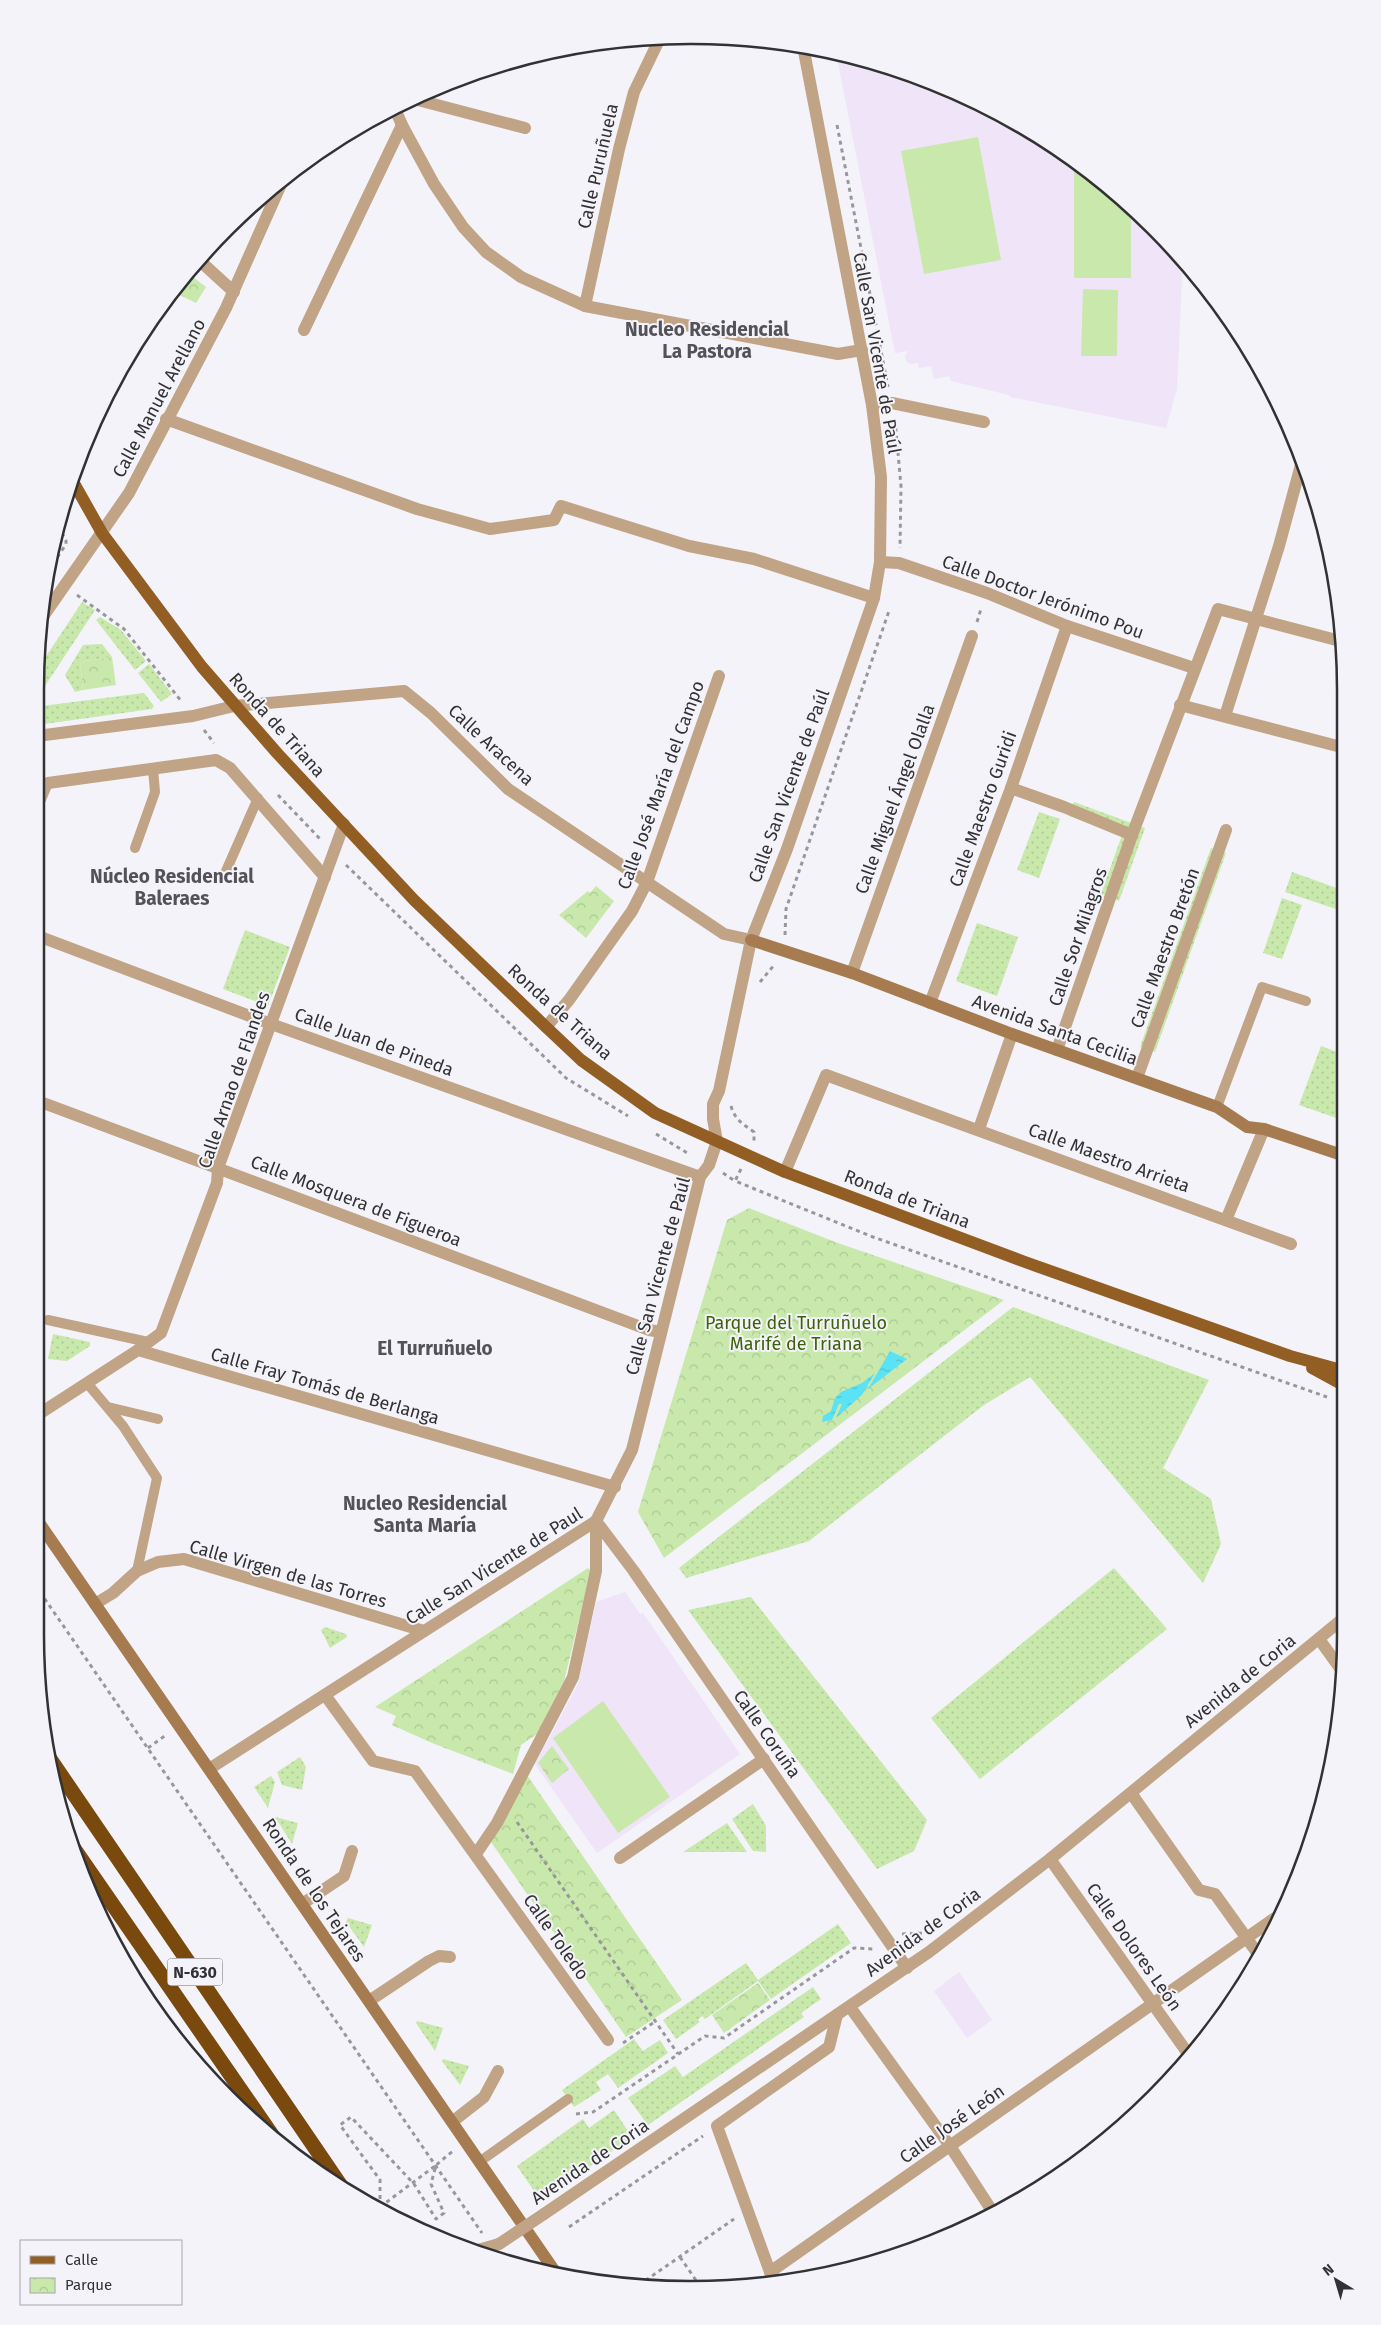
<svg xmlns="http://www.w3.org/2000/svg" width="1381" height="2325" viewBox="0 0 1381 2325" font-family="'Fira Sans',sans-serif">
	<style>
		.education { fill: #f0e4f8 }
		.grass { fill: url(#grass-dots) }
		.park { fill: url(#park-crowns) }
		.pitch { fill: #c8e9ab }
		.water { fill: url(#water-ripples) }
		.lines { fill: none; stroke-linecap: round; stroke-linejoin: round }
		.path { stroke: #98989c; stroke-width: 3; stroke-dasharray: 4 4; stroke-linecap: butt }
		.lane { stroke: #c1a386; stroke-width: 10 }
		.street { stroke: #c1a386; stroke-width: 12 }
		.secondary { stroke: #a77b50; stroke-width: 12 }
		.primary { stroke: #935e23; stroke-width: 12 }
		.highway { stroke: #79490e; stroke-width: 15 }
		.street-bridge { stroke: #c1a386; stroke-width: 12 }
		.labels { text-anchor: middle; stroke-width: 4; stroke-linejoin: round; paint-order: stroke }
		.shield { fill: #f3f3f9; stroke: #6c6c6f; stroke-width: 1 }
		.shield-label { font-size: 16px; font-weight: bold; fill: #323234 }
		.street-label { font-size: 18px; fill: #323234; stroke: #f3f3f9 }
		.park-label { font-size: 18px; fill: #3d6208; stroke: #f3f3f9 }
		.neighbourhood-label { font-size: 19px; font-weight: bold; fill: #525258; stroke: #f3f3f9 }
		.rim { fill: none; stroke: #323234; stroke-width: 2.5 }
	</style>
	<defs>
		<pattern id="grass-dots" width="8" height="8" patternUnits="userSpaceOnUse" patternTransform="scale(1.25)"><rect width="8" height="8" fill="#c8e9ab"/><path d="M2 2h.1M6 6h.1" fill="none" stroke="#acc894" stroke-width="1.8" stroke-linecap="round"/></pattern>
		<pattern id="park-crowns" width="20" height="18" patternUnits="userSpaceOnUse" patternTransform="scale(1.25)"><rect width="20" height="18" fill="#c8e9ab"/><path d="M2 6a3 3 0 1 1 6 0M12 15a3 3 0 1 1 6 0" fill="none" stroke="#acc894"/></pattern>
		<pattern id="water-ripples" width="26" height="14" patternUnits="userSpaceOnUse" patternTransform="scale(1.25)"><rect width="26" height="14" fill="#5be2f4"/><path d="M2 4q2-2 4 0t4 0M15 11q2-2 4 0t4 0" fill="none" stroke="#50c2d2"/></pattern>
	</defs>
	<rect width="100%" height="100%" fill="#f3f3f9"/>
	<!-- education -->
	<g class="education">
		<path d="M836 53 942 85 1055 146 1183 258 1177 389 1166 428 1010 397 1009 395 951 381 949 376 934 379 931 366 919 368 918 363 910 364 906 361 905 356 908 351 895 353Z"/>
		<path d="M625 1592 640 1614 643 1613 740 1754 597 1853 532 1760 546 1744 578 1684 596 1602Z"/>
		<path d="M959 1972 992 2020 967 2038 934 1991Z"/>
	</g>
	<!-- grass -->
	<g class="grass">
		<path d="M82 602 95 610 45 686 37 681V670Z"/>
		<path d="M100 617 121 630 146 661 135 670 96 620Z"/>
		<path d="M102 644 112 657 80 662 83 690 75 692 65 675 83 645Z"/>
		<path d="M149 664 172 694 161 702 138 673Z"/>
		<path d="M144 693 154 706 152 709 37 725V711L42 706Z"/>
		<path d="M1074 802 1145 828 1119 901 1101 894 1122 835 1069 816Z"/>
		<path d="M1039 812 1060 819 1039 878 1017 870Z"/>
		<path d="M1211 848 1226 853 1155 1052 1140 1047Z"/>
		<path d="M1292 872 1345 891V912L1285 892Z"/>
		<path d="M1282 898 1302 905 1282 959 1263 953Z"/>
		<path d="M977 923 1018 937 997 996 956 981Z"/>
		<path d="M245 930 290 947 268 1006 223 989Z"/>
		<path d="M1321 1046 1345 1055V1121L1299 1105Z"/>
		<path d="M1013 1307 1209 1380 1163 1468 1211 1499 1221 1544 1203 1583 1030 1377 984 1405 809 1541 686 1578 679 1568Z"/>
		<path d="M53 1334 90 1342V1346L67 1361 48 1359Z"/>
		<path d="M1114 1568 1167 1629 980 1779 931 1718Z"/>
		<path d="M751 1597 927 1820 914 1851 877 1869 688 1610Z"/>
		<path d="M325 1627 346 1634 347 1637 330 1648 321 1630Z"/>
		<path d="M300 1757 306 1767 302 1790 282 1785 277 1772Z"/>
		<path d="M271 1776 275 1782 268 1808 254 1787Z"/>
		<path d="M753 1804 766 1826V1852L753 1851 732 1819Z"/>
		<path d="M275 1817 298 1823 292 1844Z"/>
		<path d="M727 1823 747 1852H683Z"/>
		<path d="M348 1918 372 1925 364 1947 346 1922Z"/>
		<path d="M838 1924 851 1943 771 1999 758 1981 705 2019 702 2016 698 2020 700 2022 676 2039 663 2020 746 1963 758 1980Z"/>
		<path d="M813 1987 821 1999 801 2013 804 2017 648 2125 628 2098 675 2066 683 2077Z"/>
		<path d="M417 2021 443 2028 435 2051 416 2023Z"/>
		<path d="M634 2039 643 2051 660 2040 668 2053 618 2088 608 2074 596 2082 601 2090 574 2107 562 2090Z"/>
		<path d="M443 2059 469 2066 460 2085 442 2061Z"/>
		<path d="M614 2110 632 2137 541 2201 517 2166 583 2119 589 2128Z"/>
	</g>
	<!-- park -->
	<g class="park">
		<path d="M189 274 206 287 196 303 174 292Z"/>
		<path d="M112 657 116 685 83 690 80 662Z"/>
		<path d="M596 886 614 901 586 938 559 915 588 891 590 893Z"/>
		<path d="M749 1208 835 1242 1004 1300 664 1558 638 1512 727 1220Z"/>
		<path d="M588 1568 591 1571 564 1681 537 1734 521 1745 513 1774 432 1743 392 1725 396 1716 375 1707Z"/>
		<path d="M552 1746 569 1769 552 1783 538 1763Z"/>
		<path d="M527 1775 682 2000 626 2037 491 1842Z"/>
		<path d="M758 1983 770 2000 724 2033 712 2015Z"/>
	</g>
	<!-- pitch -->
	<g class="pitch">
		<path d="M978 137 1001 260 924 274 901 151Z"/>
		<path d="M1074 168H1080L1131 212V278H1074Z"/>
		<path d="M1083 289 1118 290 1117 356H1081Z"/>
		<path d="M603 1701 670 1797 618 1833 553 1738Z"/>
	</g>
	<!-- water -->
	<g class="water">
		<path d="M890 1351 907 1359 868 1389Z"/>
		<path d="M875 1373 862 1395 836 1418 842 1404H839L832 1420 822 1422 823 1416 831 1411 835 1398 841 1392 862 1383Z"/>
	</g>
	<g class="lines">
		<!-- path -->
		<g class="path">
			<path d="M837 125 888 387"/>
			<path d="M895 420 901 486 900 548"/>
			<path d="M53 564 66 544V541L60 529"/>
			<path d="M77 595 124 629 182 702"/>
			<path d="M977 622 981 609"/>
			<path d="M204 730 214 743"/>
			<path d="M278 795 322 841"/>
			<path d="M346 865 566 1078 628 1116"/>
			<path d="M785 935 786 909 889 611"/>
			<path d="M760 982 775 964"/>
			<path d="M731 1106C735 1120 743 1124 754 1132V1141"/>
			<path d="M656 1134 689 1154"/>
			<path d="M741 1169 735 1181 873 1237 1327 1397"/>
			<path d="M723 1173 735 1181"/>
			<path d="M40 1592 482 2233"/>
			<path d="M148 1748 166 1735"/>
			<path d="M517 1822 678 2054"/>
			<path d="M902 1934 926 1933"/>
			<path d="M623 2043 656 2021"/>
			<path d="M576 2114 593 2112 705 2036 724 2038 854 1948 873 1949"/>
			<path d="M380 2207V2180L340 2125 351 2117 414 2184 436 2219 444 2213 431 2184 436 2165 453 2151"/>
			<path d="M380 2207 435 2166"/>
			<path d="M569 2227 703 2136"/>
			<path d="M680 2257 702 2289"/>
			<path d="M639 2285 734 2219"/>
		</g>
		<!-- lane -->
		<g class="lane">
			<path d="M37 809 48 783"/>
			<path d="M135 848 155 792 153 769"/>
			<path d="M226 871 258 798"/>
			<path d="M1217 1107 1262 987 1306 1001"/>
			<path d="M48 1320 148 1342"/>
			<path d="M87 1383 123 1426 157 1478 137 1571"/>
			<path d="M108 1407 158 1419"/>
			<path d="M479 2162 568 2099"/>
		</g>
		<!-- street -->
		<g class="street">
			<path d="M414 99 525 128"/>
			<path d="M395 109 402 125 434 184 463 227 486 252 521 277 585 306 838 354 862 350"/>
			<path d="M200 261 234 292"/>
			<path d="M585 306 619 149 634 92 660 38"/>
			<path d="M304 330 402 125"/>
			<path d="M872 405 892 403 984 422"/>
			<path d="M166 419 417 509 490 529 554 520 561 506 689 546 754 559 874 598"/>
			<path d="M880 562 899 563 987 593 1067 626 1194 668"/>
			<path d="M42 618 129 493 226 308 282 182"/>
			<path d="M1180 705 1345 748"/>
			<path d="M1225 716 1279 546 1302 461"/>
			<path d="M37 736 193 716 234 706 404 691 431 713 508 789 724 934 751 940"/>
			<path d="M48 783 216 760 230 768 325 877"/>
			<path d="M1011 788 1064 807 1132 835"/>
			<path d="M38 936 271 1024 700 1177"/>
			<path d="M852 973 972 636"/>
			<path d="M930 1003 1011 788 1067 626"/>
			<path d="M546 1027 569 1000 632 911 647 882 719 676"/>
			<path d="M1057 1050 1132 835 1218 609 1344 642"/>
			<path d="M1137 1078 1226 830"/>
			<path d="M38 1101 649 1330 661 1332"/>
			<path d="M979 1129 1012 1034"/>
			<path d="M785 1172 826 1075 1291 1244"/>
			<path d="M1226 1220 1264 1129"/>
			<path d="M138 1350 161 1333 217 1183 218 1168 344 824"/>
			<path d="M39 1414 138 1350 615 1487"/>
			<path d="M596 1521 633 1570 907 1968"/>
			<path d="M95 1604 113 1593 137 1571 158 1562 184 1559 424 1631"/>
			<path d="M1319 1639 1345 1675"/>
			<path d="M325 1695 373 1761 415 1771 608 2040"/>
			<path d="M209 1769 596 1521"/>
			<path d="M1131 1793 1199 1890 1215 1894 1258 1954"/>
			<path d="M476 1854 497 1823 573 1677 596 1571V1521L632 1450 700 1177 709 1165 717 1141 713 1119V1104L719 1091 751 940 787 849 874 598 880 562 881 477 872 405 803 46"/>
			<path d="M620 1858 764 1759"/>
			<path d="M1050 1859 1189 2055"/>
			<path d="M302 1904 344 1876 352 1851"/>
			<path d="M369 2001 429 1961 439 1956 450 1957"/>
			<path d="M850 2007 950 2146 994 2214"/>
			<path d="M452 2122 484 2097 498 2071"/>
			<path d="M544 2214 929 1952 1050 1859 1345 1617"/>
			<path d="M471 2252 499 2244"/>
			<path d="M770 2272 1275 1918"/>
			<path d="M778 2284 770 2272 717 2126 829 2047 837 2015"/>
		</g>
		<!-- secondary -->
		<g class="secondary">
			<path d="M751 940 852 973 1012 1034 1217 1107 1247 1127 1264 1129 1345 1156"/>
			<path d="M40 1524 558 2276"/>
		</g>
		<!-- primary -->
		<g class="primary">
			<path d="M71 478 102 533 202 667 277 753 414 900 546 1027 581 1060 655 1113 785 1172 1025 1262 1290 1356 1345 1371"/>
			<path d="M1312 1368 1345 1386"/>
		</g>
		<!-- highway -->
		<g class="highway">
			<path d="M50 1759 341 2186"/>
			<path d="M68 1840 272 2135"/>
		</g>
		<!-- street-bridge -->
		<path class="street-bridge" d="M499 2244 544 2214"/>
	</g>
	<g class="labels">
		<!-- shield labels -->
		<rect class="shield" x="167.5" y="1958.5" width="55" height="27" rx="4"/>
		<g class="shield-label">
			<text x="195" y="1978">N-630</text>
		</g>
		<!-- street labels -->
		<g class="street-label">
			<text transform="translate(598 166) rotate(-77)" y="6">Calle Puruñuela</text>
			<text transform="translate(877 353) rotate(80)" y="6">Calle San Vicente de Paúl</text>
			<text transform="translate(159 398) rotate(-62)" y="6">Calle Manuel Arellano</text>
			<text transform="translate(1043 597) rotate(20)" y="6">Calle Doctor Jerónimo Pou</text>
			<text transform="translate(277 725) rotate(48)" y="6">Ronda de Triana</text>
			<text transform="translate(491 745) rotate(43)" y="6">Calle Aracena</text>
			<text transform="translate(661 785) rotate(-70)" y="6">Calle José María del Campo</text>
			<text transform="translate(789 786) rotate(-70)" y="6">Calle San Vicente de Paúl</text>
			<text transform="translate(895 799) rotate(-70)" y="6">Calle Miguel Ángel Olalla</text>
			<text transform="translate(983 809) rotate(-70)" y="6">Calle Maestro Guridi</text>
			<text transform="translate(1078 937) rotate(-71)" y="6">Calle Sor Milagros</text>
			<text transform="translate(1165 948) rotate(-70)" y="6">Calle Maestro Bretón</text>
			<text transform="translate(560 1012) rotate(42)" y="6">Ronda de Triana</text>
			<text transform="translate(1055 1030) rotate(20)" y="6">Avenida Santa Cecilia</text>
			<text transform="translate(374 1042) rotate(20)" y="6">Calle Juan de Pineda</text>
			<text transform="translate(234 1080) rotate(-71)" y="6">Calle Arnao de Flandes</text>
			<text transform="translate(1109 1158) rotate(20)" y="6">Calle Maestro Arrieta</text>
			<text transform="translate(907 1199) rotate(21)" y="6">Ronda de Triana</text>
			<text transform="translate(356 1201) rotate(21)" y="6">Calle Mosquera de Figueroa</text>
			<text transform="translate(658 1276) rotate(-75)" y="6">Calle San Vicente de Paúl</text>
			<text transform="translate(325 1386) rotate(16)" y="6">Calle Fray Tomás de Berlanga</text>
			<text transform="translate(494 1566) rotate(-32)" y="6">Calle San Vicente de Paul</text>
			<text transform="translate(288 1574) rotate(16)" y="6">Calle Virgen de las Torres</text>
			<text transform="translate(1240 1681) rotate(-39)" y="6">Avenida de Coria</text>
			<text transform="translate(767 1734) rotate(55)" y="6">Calle Coruña</text>
			<text transform="translate(314 1890) rotate(56)" y="6">Ronda de los Tejares</text>
			<text transform="translate(923 1932) rotate(-36)" y="6">Avenida de Coria</text>
			<text transform="translate(556 1937) rotate(55)" y="6">Calle Toledo</text>
			<text transform="translate(1134 1947) rotate(55)" y="6">Calle Dolores León</text>
			<text transform="translate(952 2124) rotate(-35)" y="6">Calle José León</text>
			<text transform="translate(590 2162) rotate(-34)" y="6">Avenida de Coria</text>
		</g>
		<!-- park labels -->
		<g class="park-label">
			<text x="796" y="1329">Parque del Turruñuelo<tspan x="796" dy="21">Marifé de Triana</tspan></text>
		</g>
		<!-- neighbourhood labels -->
		<g class="neighbourhood-label">
			<text x="707" y="336">Nucleo Residencial<tspan x="707" dy="22">La Pastora</tspan></text>
			<text x="172" y="883">Núcleo Residencial<tspan x="172" dy="22">Baleraes</tspan></text>
			<text x="435" y="1355">El Turruñuelo</text>
			<text x="425" y="1510">Nucleo Residencial<tspan x="425" dy="22">Santa María</tspan></text>
		</g>
	</g>
	<!-- crop -->
	<path d="M0 0H1381V2325H0ZM690 44H691A646 646 0 0 1 1337 690V1635A646 646 0 0 1 691 2281H690A646 646 0 0 1 44 1635V690A646 646 0 0 1 690 44Z" fill="#f3f3f9" fill-rule="evenodd"/>
	<path class="rim" d="M690 44H691A646 646 0 0 1 1337 690V1635A646 646 0 0 1 691 2281H690A646 646 0 0 1 44 1635V690A646 646 0 0 1 690 44Z"/>
	<!-- legend -->
	<rect x="20" y="2240" width="162" height="65" fill="#f3f3f9" stroke="#a6a6aa"/>
	<rect x="30" y="2256" width="25" height="8" fill="#935e23" stroke="#a6a6aa"/>
	<text x="65" y="2265" font-size="15" fill="#323234">Calle</text>
	<rect x="30" y="2278" width="25" height="15" fill="url(#park-crowns)" stroke="#a6a6aa"/>
	<text x="65" y="2290" font-size="15" fill="#323234">Parque</text>
	<!-- north arrow -->
	<g transform="translate(1336 2280) rotate(322)" stroke="#f3f3f9" stroke-width="4" paint-order="stroke">
	<path d="M0-4L9 19L0 12L-9 19Z" fill="#323234"/>
	<text y="-8" font-size="14" font-weight="bold" text-anchor="middle" fill="#323234">N</text>
	</g>
</svg>
